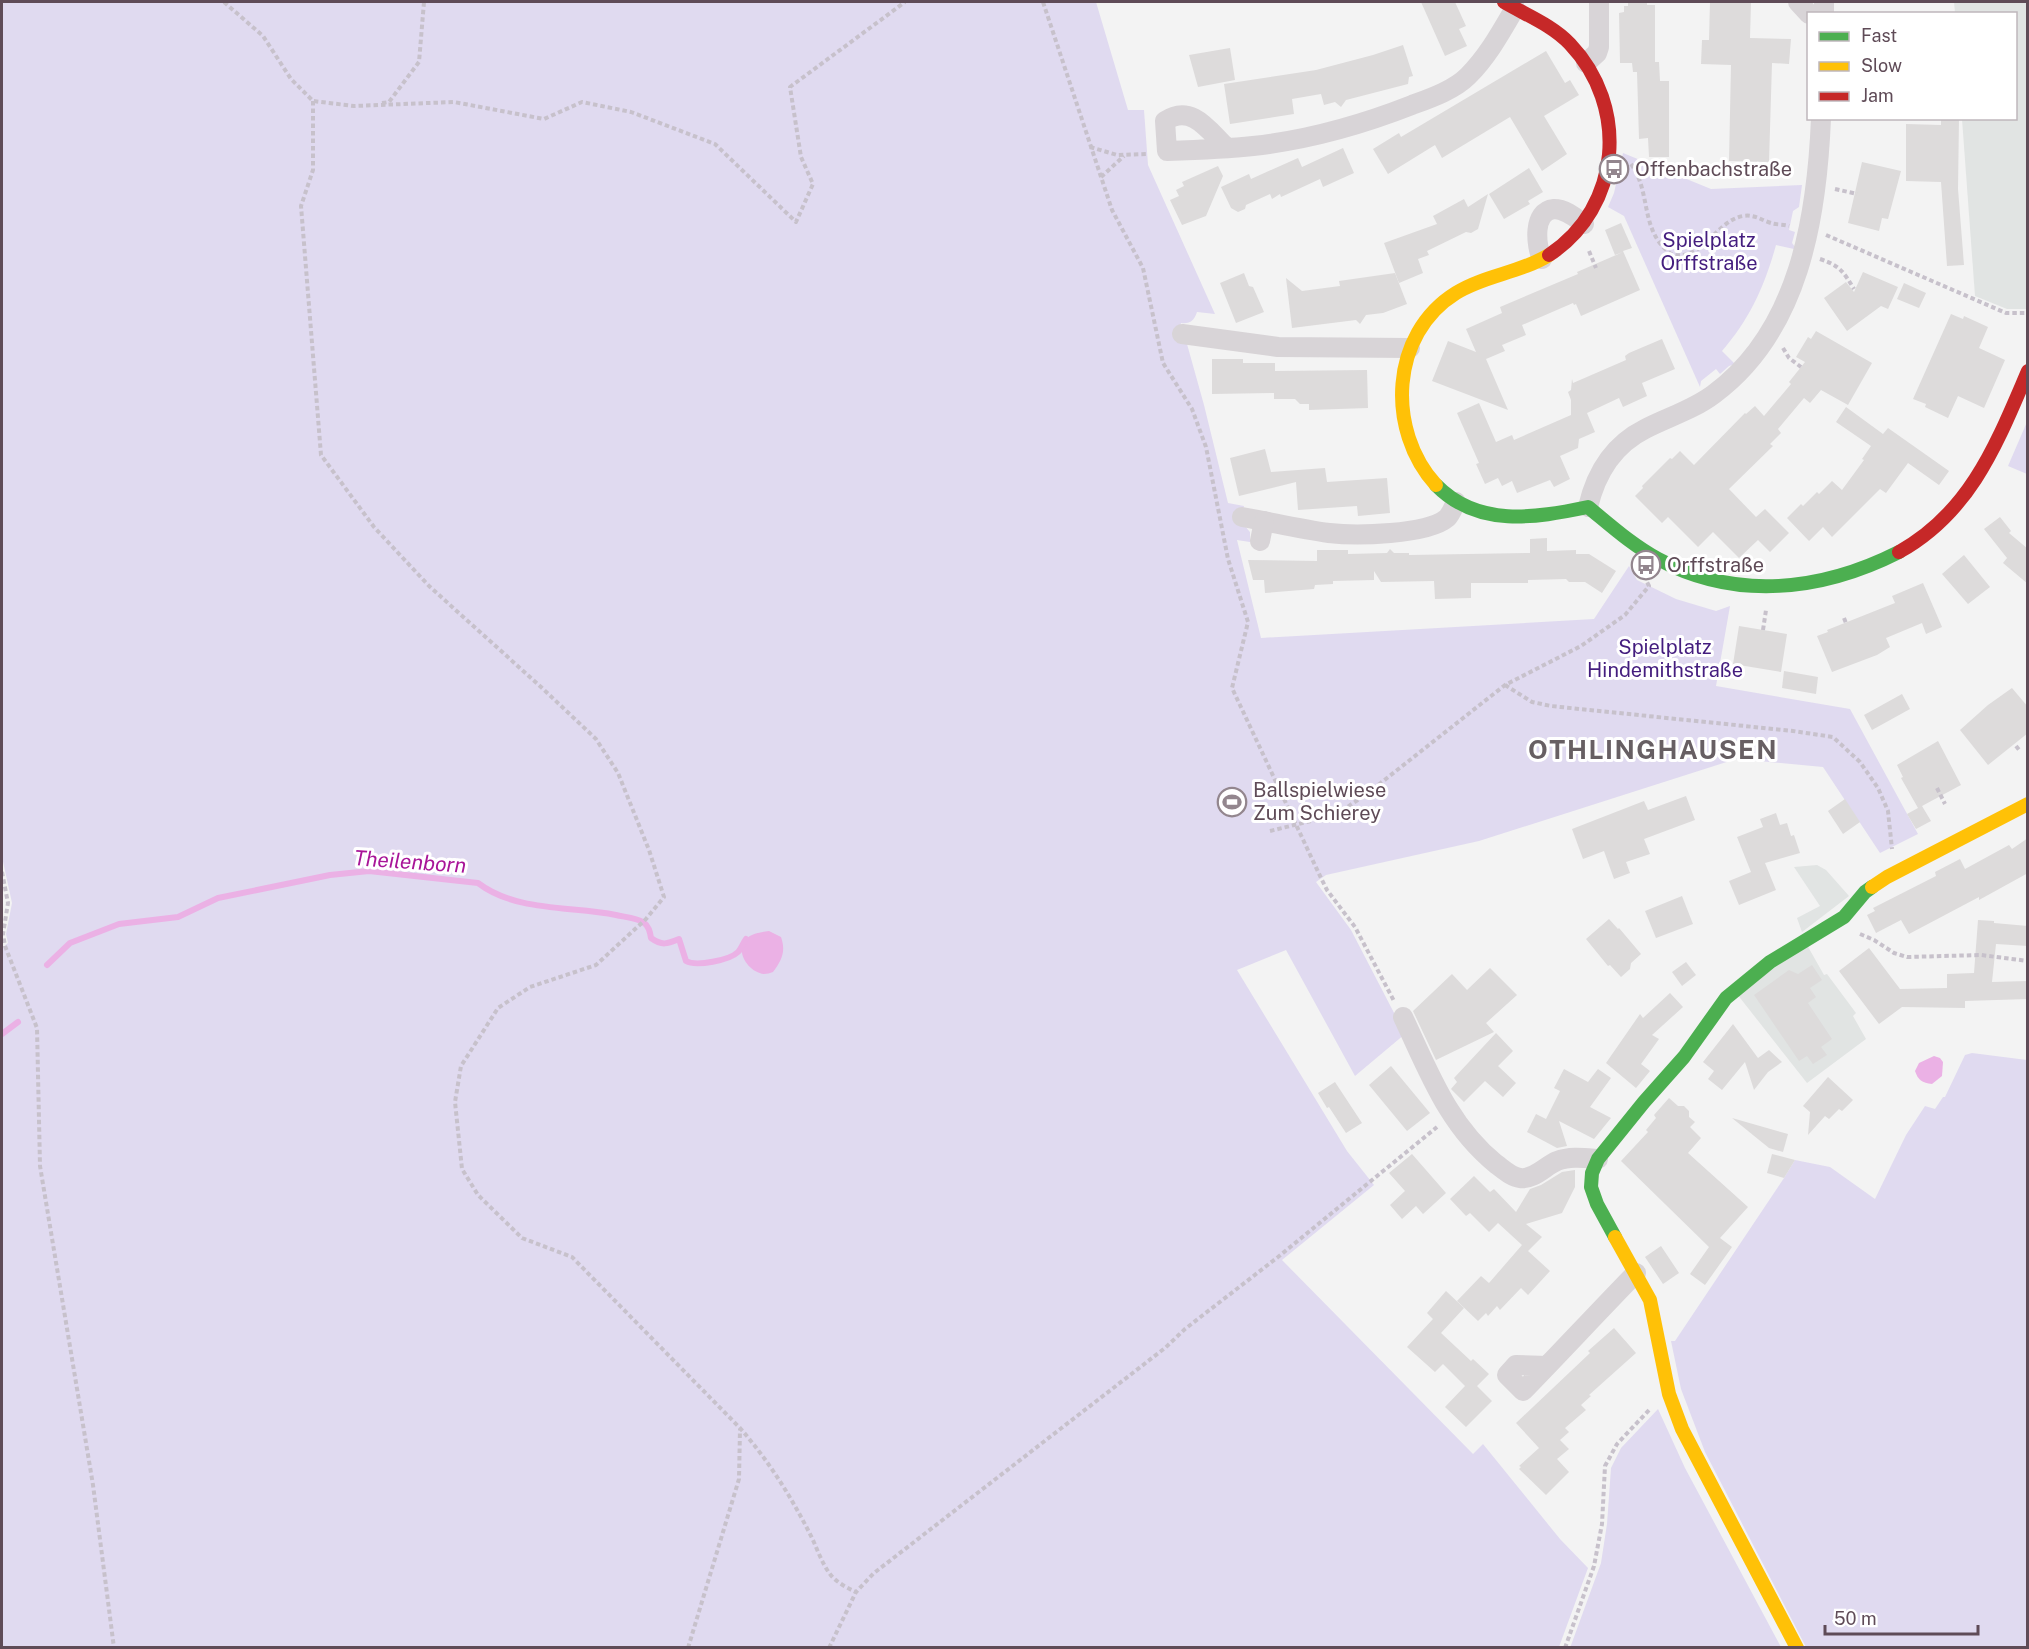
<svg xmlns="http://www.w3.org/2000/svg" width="2029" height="1649" viewBox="0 0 2029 1649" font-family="'Public Sans',sans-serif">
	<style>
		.commercial { fill: #e1e4e3 }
		.green { fill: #e0daf0 }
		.water { fill: #ebb1e5 }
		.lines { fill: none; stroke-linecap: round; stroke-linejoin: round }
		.stream { stroke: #ebb1e5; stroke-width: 6 }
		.building { fill: #dddbdb }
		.path { stroke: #c7c1cb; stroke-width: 4; stroke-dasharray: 4.5 3; stroke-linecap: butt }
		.street { stroke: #d8d4d7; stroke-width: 20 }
		.fast { stroke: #4caf50; stroke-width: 14 }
		.slow { stroke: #ffc107; stroke-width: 14 }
		.jam { stroke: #c62828; stroke-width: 14 }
		.labels { text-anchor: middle; stroke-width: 6; stroke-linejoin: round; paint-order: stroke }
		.poi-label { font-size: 20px; fill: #5f4b57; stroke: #fff; text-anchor: start }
		.park-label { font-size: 20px; fill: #441d7e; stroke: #fff }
		.water-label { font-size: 21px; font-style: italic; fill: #a81598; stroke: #fff }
		.district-label { font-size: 26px; font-weight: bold; letter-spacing: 1.5px; fill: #675f63; stroke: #fff }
	</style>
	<rect width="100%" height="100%" fill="#f3f3f3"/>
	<!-- commercial -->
	<g class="commercial">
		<path d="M1954 2H2027V309H2007L1975 296 1962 119 2016 118V14L1955 13Z"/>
		<path d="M1817 865 1826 870 1849 896 1802 932 1797 918 1820 906 1794 867Z"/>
		<path d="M1807 945 1824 975 1827 974 1856 1013 1853 1016 1866 1039 1807 1083 1737 994Z"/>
	</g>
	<!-- green -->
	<g class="green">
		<path d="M2 2H1096L1128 110H1144L1148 165 1215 314 1197 312C1194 321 1190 324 1181 323L1177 342 1187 344 1204 405 1228 503 1244 506C1241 519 1241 522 1250 532V542L1237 540 1261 638 1594 619 1629 566 1637 580 1676 599 1716 611 1730 606 1716 686 1850 709 1918 834 1880 853 1823 767 1736 759 1479 841 1326 875 1316 882 1351 930 1405 1034 1355 1076 1286 950 1237 970 1347 1151 1374 1185 1282 1260 1473 1454 1483 1444 1560 1539 1588 1568 1559 1647H2V947V948L8 943 6 934 12 903 2 857Z"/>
		<path d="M1623 153 1711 189 1802 185 1799 207 1793 211 1789 230 1795 232 1792 243 1795 247 1794 249 1776 245C1765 285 1750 319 1722 351L1735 364 1729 366 1720 374 1716 369 1701 381 1700 387 1624 216 1608 207 1614 193Z"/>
		<path d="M2027 422V474L2008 466Z"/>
		<path d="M1972 1053 2027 1060V1647H1806L1705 1452 1681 1389 1671 1341H1675L1784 1178 1795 1160 1830 1167 1875 1199 1906 1135 1925 1106 1935 1109 1943 1097H1945L1965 1055Z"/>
		<path d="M1658 1409 1685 1468 1781 1647 1570 1648 1601 1563 1607 1524 1611 1468 1621 1448Z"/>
	</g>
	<!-- water -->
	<g class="water">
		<path d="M769 931 781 937C786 951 782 960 773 972 770 973 767 974 764 974 749 973 734 951 746 939 752 933 761 932 769 931Z"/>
		<path d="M1934 1056 1940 1058 1943 1062 1942 1076 1932 1084C1922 1083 1918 1080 1915 1071L1919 1063Z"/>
	</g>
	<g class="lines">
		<!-- stream -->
		<g class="stream">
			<path d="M47 965 70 943 119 924 178 917 218 898 330 875 369 871 478 883C516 912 571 906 616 915 624 917 636 918 643 922 649 926 650 932 651 938 662 946 667 944 679 939L686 961C696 967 730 960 738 952 741 949 743 943 746 939"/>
			<path d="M2 1034 18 1022"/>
		</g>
	</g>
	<!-- building -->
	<g class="building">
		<path d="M1421 2H1455L1466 26 1459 29 1467 46 1445 56Z"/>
		<path d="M1628 2H1647V5H1655V62H1659L1660 81H1669V157H1649L1648 138 1639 139 1637 72H1633L1632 63H1620L1619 13 1624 12V6H1628Z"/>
		<path d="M1710 2H1751L1750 38 1791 39 1789 64 1772 63 1769 162 1729 161 1731 65 1701 64 1702 40H1709Z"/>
		<path d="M1403 45 1413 76 1409 77 1408 84 1346 100 1341 107 1335 102 1324 105 1321 94 1292 99 1294 114 1230 124 1224 84 1316 70 1373 55Z"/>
		<path d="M1230 48 1235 80 1198 87 1189 55Z"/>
		<path d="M1546 51 1565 83 1570 80 1579 95 1544 116 1567 154 1542 171 1510 117 1442 158 1435 145 1388 174 1373 149 1399 133 1401 137Z"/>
		<path d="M1941 118H1959L1958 189 1964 265 1947 266 1941 182 1906 181V124L1941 125Z"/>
		<path d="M1343 148 1354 173 1323 187 1320 179 1281 197 1280 194 1272 199 1270 194 1246 205 1245 209 1238 212 1231 208 1221 187 1249 174 1251 179 1298 158 1302 167Z"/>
		<path d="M1862 162 1901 171 1888 219 1882 218 1879 231 1848 223Z"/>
		<path d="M1218 166 1223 176 1206 216 1182 225 1170 200 1179 196 1176 190 1184 186 1182 182Z"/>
		<path d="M1529 168 1543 192 1528 201 1530 204 1504 219 1489 194Z"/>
		<path d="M1488 194 1478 229 1471 233 1466 232 1427 251 1429 255 1418 259 1423 273 1399 283 1384 243 1437 224 1433 216 1464 199 1468 207Z"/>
		<path d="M1621 223 1632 248 1623 251 1640 290 1581 316 1576 304 1574 305 1573 303 1522 325 1526 335 1502 345 1505 351 1486 359 1508 410 1432 381 1448 341 1476 352 1466 329 1502 313 1500 307 1578 274 1577 272 1623 252 1615 255 1605 230Z"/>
		<path d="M1863 272 1898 287 1888 309 1881 306 1847 331 1824 298 1846 282 1854 292Z"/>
		<path d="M1244 273 1249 286 1253 287 1264 312 1236 323 1220 283Z"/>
		<path d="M1395 273 1407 304 1383 313 1366 315 1360 324 1356 320 1292 328 1286 278 1302 291 1340 286 1339 281Z"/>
		<path d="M1904 283 1926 293 1919 308 1897 299Z"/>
		<path d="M1951 314 1963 319 1964 316 1988 327 1979 348 2005 360 1984 408 1958 396 1948 418 1925 407 1926 404 1913 399Z"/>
		<path d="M1816 331 1872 363 1848 405 1821 390 1810 403 1804 398 1778 429 1781 433 1770 444 1773 446 1729 489 1756 517 1765 509 1789 533 1770 552 1758 540 1739 558 1713 532 1698 547 1668 517 1662 523 1635 496 1643 488 1642 486 1670 458 1672 459 1680 451 1694 465 1745 413 1746 414 1755 406 1764 416 1791 384 1789 382 1805 362 1796 357 1808 337 1811 339Z"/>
		<path d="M1662 339 1675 369 1642 383 1647 396 1623 407 1619 398 1587 413 1595 432 1579 439 1578 448 1560 456 1570 479 1554 487 1550 480 1517 493 1512 481 1502 486 1498 478 1485 484 1476 464 1479 463 1457 413 1479 403 1496 442 1512 435 1514 440 1571 415V400L1568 392 1571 390 1572 379 1573 383 1626 360 1625 356 1629 353Z"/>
		<path d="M1212 359H1243V363H1275V371L1367 370 1368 408 1309 410V404H1300L1295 399H1274V393L1212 394Z"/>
		<path d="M1846 407 1883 434 1888 428 1949 471 1939 485 1908 463 1886 493 1880 489 1832 537 1823 527 1809 541 1787 518 1801 504 1803 506 1817 492 1819 494 1832 481 1842 490 1864 460 1862 459 1871 446 1836 422Z"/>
		<path d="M1265 449 1271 472 1325 468 1327 482 1387 478 1390 513 1358 516 1357 506 1298 510 1296 482 1239 496 1230 458Z"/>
		<path d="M2000 517 2011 531 2009 533 2028 549V584L2003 563 2007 558 1984 529Z"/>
		<path d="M1547 538V551L1576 550V554H1589L1616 571 1602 593 1585 582H1569L1566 579 1528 580V583H1471V598L1435 599 1434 581 1381 582 1374 571V580L1333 581V584L1315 585 1314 589 1265 593 1264 580H1253L1248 560 1317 561V550H1348V554L1387 553 1390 549 1394 553H1409V555L1530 553V539Z"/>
		<path d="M1964 555 1990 587 1968 604 1942 574Z"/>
		<path d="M1923 583 1942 627 1926 634 1922 623 1886 638 1890 647 1877 655 1832 672 1817 636 1828 632 1827 630 1895 603 1892 596Z"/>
		<path d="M1739 626 1787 634 1781 672 1733 664Z"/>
		<path d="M1784 671 1818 677 1816 694 1782 688Z"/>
		<path d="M2012 688 2028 707V733L1988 765 1960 730 1988 705Z"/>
		<path d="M1902 694 1910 709 1872 730 1864 715Z"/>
		<path d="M1938 741 1961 785 1922 806 1931 821 1916 829 1907 814 1918 808 1901 778 1903 777 1897 765Z"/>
		<path d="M1686 796 1695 820 1644 839 1650 854 1626 862 1630 873 1614 879 1604 851 1583 859 1572 829 1644 801 1648 810Z"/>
		<path d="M1845 799 1860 822 1843 834 1828 811Z"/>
		<path d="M1776 813 1780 825 1787 823 1791 836 1794 835 1800 853 1765 863 1776 890 1739 905 1729 881 1751 872 1737 837 1763 827 1760 819Z"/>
		<path d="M2028 838V873L1979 900V897L1909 934 1901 920 1876 933 1867 915 1875 911 1873 908 1936 876 1935 872 1960 859 1965 869 2009 845 2012 849Z"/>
		<path d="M1682 896 1693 924 1656 938 1645 911Z"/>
		<path d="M1609 919 1618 929 1619 928 1641 954 1631 963 1630 969 1621 977 1610 965 1608 966 1586 939Z"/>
		<path d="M1978 920 1994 921V923L2028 926V946L1996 944 1992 982 2028 981V999L1965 1001V1008L1902 1007 1879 1024 1839 971 1869 948 1900 989 1947 988V974L1974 973Z"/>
		<path d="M1686 962 1696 975 1682 986 1672 972Z"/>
		<path d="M1812 965 1822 980 1810 988 1816 997 1808 1003 1832 1039 1821 1047 1827 1055 1813 1064 1807 1056 1799 1061 1754 995 1789 970 1798 974Z"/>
		<path d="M1490 968 1517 995 1486 1023 1494 1032 1436 1060 1413 1011 1452 974 1467 990Z"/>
		<path d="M1670 993 1683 1007 1652 1035 1659 1039 1641 1064 1650 1071 1636 1088 1606 1063 1640 1014 1643 1018Z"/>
		<path d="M1733 1024 1758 1058 1769 1050 1782 1062 1768 1072 1754 1090 1745 1062 1722 1090 1708 1079 1714 1071 1703 1062Z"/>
		<path d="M1496 1033 1513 1051 1498 1066 1516 1083 1503 1097 1485 1081 1464 1102 1451 1089 1457 1082 1454 1078Z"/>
		<path d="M1391 1066 1430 1113 1407 1131 1369 1085Z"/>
		<path d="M1564 1069 1588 1082 1598 1069 1611 1078 1590 1107 1611 1118 1594 1139 1559 1121 1567 1146 1557 1148 1527 1132 1536 1114 1546 1119 1560 1091 1554 1088Z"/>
		<path d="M1828 1077 1853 1100 1842 1111 1839 1109 1829 1119 1825 1116 1808 1135 1810 1112 1803 1106Z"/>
		<path d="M1335 1082 1362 1123 1346 1133 1329 1107 1327 1108 1318 1093Z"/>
		<path d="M1669 1098 1678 1106H1684L1689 1111V1117L1695 1122 1690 1127 1701 1138 1688 1153 1748 1207 1720 1238 1732 1247 1705 1285 1690 1274 1709 1247 1621 1161 1648 1132 1646 1130 1656 1118 1654 1115Z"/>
		<path d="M1732 1118 1788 1134 1783 1152 1769 1148Z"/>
		<path d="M1412 1154 1446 1193 1423 1214 1416 1206 1402 1219 1390 1205 1405 1191 1389 1173Z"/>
		<path d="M1772 1154 1795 1160 1784 1178 1767 1173Z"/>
		<path d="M1575 1170V1187L1562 1213 1526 1224 1542 1237 1528 1251 1550 1271 1528 1295 1521 1288 1500 1310 1497 1306 1488 1316 1486 1313 1478 1321 1457 1301 1481 1276 1489 1283 1522 1245 1498 1223 1489 1232 1470 1213 1466 1216 1450 1199 1474 1176 1490 1192 1494 1189 1516 1212 1530 1189 1541 1185 1562 1172Z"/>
		<path d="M1661 1246 1679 1273 1663 1284 1645 1257Z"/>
		<path d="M1446 1291 1464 1308 1441 1333 1471 1361 1473 1359 1489 1374 1477 1386 1492 1401 1466 1427 1445 1407 1465 1386 1443 1364 1435 1372 1407 1347 1433 1319 1427 1313Z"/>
		<path d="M1614 1328 1636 1353 1589 1395 1591 1396 1581 1405 1586 1410 1565 1428 1569 1432 1560 1440 1569 1449 1557 1459 1569 1472 1546 1495 1519 1469 1521 1467 1519 1466 1539 1448 1516 1423 1590 1353 1588 1351Z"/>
	</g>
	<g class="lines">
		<!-- path -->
		<g class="path">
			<path d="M224 2 263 36 291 79 313 101 354 106 454 102 544 119 582 102 631 112 715 144 796 222 813 184 801 157 790 87 905 2"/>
			<path d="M1043 2 1112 210 1143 268 1163 363 1192 409 1206 447 1228 559 1248 622 1232 688 1321 878 1327 890 1355 927 1394 1001"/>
			<path d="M313 101V170L301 206 321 455 374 527 429 586 541 687 596 739 618 773 649 850 664 897 646 919 596 965 530 987 498 1008 461 1066 455 1102 462 1169 478 1195 522 1238 572 1257 740 1428C768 1460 790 1495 809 1532 816 1545 821 1562 830 1574 836 1582 847 1588 856 1592"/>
			<path d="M382 103 389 102 419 62 424 2"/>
			<path d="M1090 147 1117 155 1148 154"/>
			<path d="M1631 164C1652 193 1639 230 1671 254 1702 263 1715 221 1743 216 1754 214 1761 220 1771 223 1776 225 1783 224 1789 226"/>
			<path d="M1101 177 1124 156"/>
			<path d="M1835 189 1857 194"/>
			<path d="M1826 235 2006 313H2028"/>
			<path d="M1589 251 1596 268"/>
			<path d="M1820 259C1840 266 1843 271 1854 289"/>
			<path d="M1783 348 1789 358 1801 367"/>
			<path d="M1844 618 1846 623"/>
			<path d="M1763 630 1766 610"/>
			<path d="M1505 685 1532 702 1551 706 1793 731 1833 737 1860 762 1878 788 1888 811 1892 849"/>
			<path d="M2016 746 2020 751"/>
			<path d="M1937 788 1945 804"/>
			<path d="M1270 831 1335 815 1343 810 1368 793 1505 685 1581 646 1625 615 1649 586 1646 580"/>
			<path d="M2 872 8 903 3 934 5 946 37 1028 40 1166 93 1485 114 1648"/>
			<path d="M1860 934 1874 940 1894 953 1907 957 1981 955 2028 961"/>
			<path d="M688 1648 739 1479 740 1429"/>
			<path d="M829 1648 856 1592 874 1573 1165 1348 1185 1329 1278 1257 1437 1127"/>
			<path d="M1565 1648 1594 1566 1602 1524 1605 1466 1617 1444 1650 1409"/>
		</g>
		<!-- street -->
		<g class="street">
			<path d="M1798 2 1809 14"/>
			<path d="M1824 14V2"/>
			<path d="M1586 63 1597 53 1599 47V2"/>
			<path d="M1227 148C1209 131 1192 103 1165 121L1167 151C1196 150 1225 149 1253 146 1308 140 1361 125 1412 105 1431 98 1454 90 1468 76 1488 56 1501 32 1515 8"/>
			<path d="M1542 259C1536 246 1532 211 1554 209 1566 209 1576 218 1584 224"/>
			<path d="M1182 334 1278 347 1410 348"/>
			<path d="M1588 507C1596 473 1613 445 1645 429 1668 417 1693 410 1714 394 1799 331 1817 218 1821 118"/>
			<path d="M1242 517C1271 522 1299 529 1329 533 1355 536 1427 535 1447 518 1451 514 1453 508 1456 502"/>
			<path d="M1260 541 1264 521"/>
			<path d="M1403 1017C1429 1072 1448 1125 1496 1164 1503 1169 1511 1177 1520 1178 1534 1180 1545 1166 1557 1161 1570 1156 1585 1158 1598 1159"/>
			<path d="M1547 1366 1516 1365 1507 1375 1523 1391C1561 1352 1598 1312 1636 1273"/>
		</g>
		<!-- fast -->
		<g class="fast">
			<path d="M1436 485C1478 528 1535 518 1588 507 1610 525 1632 545 1658 559 1736 601 1822 591 1899 552"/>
			<path d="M1615 1237 1597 1204 1591 1187 1592 1173 1598 1159 1644 1102 1684 1057 1726 998 1770 962 1844 917 1865 892 1872 887"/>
		</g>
		<!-- slow -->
		<g class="slow">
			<path d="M1436 485C1386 430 1390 334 1456 293 1485 275 1520 273 1549 255"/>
			<path d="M1872 887 1887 877 2028 804"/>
			<path d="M1615 1237 1650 1300 1669 1394 1682 1429 1797 1648"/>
		</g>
		<!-- jam -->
		<g class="jam">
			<path d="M1504 2C1526 15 1552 25 1570 44 1629 106 1622 207 1549 255"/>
			<path d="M1899 552C1971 512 1997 443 2028 371"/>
		</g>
	</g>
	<!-- icons -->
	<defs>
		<g id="bus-ring" transform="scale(1.5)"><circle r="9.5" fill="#fff" stroke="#93868e" stroke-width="1.5"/><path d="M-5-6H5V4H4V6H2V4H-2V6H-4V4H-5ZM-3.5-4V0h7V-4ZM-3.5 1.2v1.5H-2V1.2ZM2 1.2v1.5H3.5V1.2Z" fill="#93868e"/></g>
		<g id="stadium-ring" transform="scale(1.5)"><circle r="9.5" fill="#fff" stroke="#93868e" stroke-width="1.5"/><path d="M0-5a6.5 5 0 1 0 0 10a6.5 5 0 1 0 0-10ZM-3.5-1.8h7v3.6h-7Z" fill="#93868e"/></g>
	</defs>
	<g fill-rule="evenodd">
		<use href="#bus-ring" x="1614" y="169"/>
		<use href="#bus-ring" x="1646" y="565"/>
		<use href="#stadium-ring" x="1232" y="802"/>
	</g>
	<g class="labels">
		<!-- poi labels -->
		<g class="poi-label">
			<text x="1635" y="176">Offenbachstraße</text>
			<text x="1667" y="572">Orffstraße</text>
			<text x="1253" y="797">Ballspielwiese<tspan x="1253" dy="23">Zum Schierey</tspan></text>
		</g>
		<!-- park labels -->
		<g class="park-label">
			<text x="1709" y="247">Spielplatz<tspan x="1709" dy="23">Orffstraße</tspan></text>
			<text x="1665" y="654">Spielplatz<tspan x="1665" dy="23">Hindemithstraße</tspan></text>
		</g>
		<!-- water labels -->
		<g class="water-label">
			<text transform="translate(410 862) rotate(4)" y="7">Theilenborn</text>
		</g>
		<!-- district labels -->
		<g class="district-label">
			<text x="1653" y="759">OTHLINGHAUSEN</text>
		</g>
	</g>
	<!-- border -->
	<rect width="2029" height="1649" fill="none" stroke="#5f4b57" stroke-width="6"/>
	<!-- legend -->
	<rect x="1807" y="12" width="210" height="108" fill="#ffffff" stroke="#bfb7bc" stroke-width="1.5"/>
	<rect x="1819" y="32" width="30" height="9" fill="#4caf50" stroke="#bfb7bc" stroke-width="1.5"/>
	<text x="1861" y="42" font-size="18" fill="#5f4b57">Fast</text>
	<rect x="1819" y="62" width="30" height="9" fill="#ffc107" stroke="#bfb7bc" stroke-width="1.5"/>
	<text x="1861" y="72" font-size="18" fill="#5f4b57">Slow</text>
	<rect x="1819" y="92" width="30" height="9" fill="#c62828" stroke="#bfb7bc" stroke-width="1.5"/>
	<text x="1861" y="102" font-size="18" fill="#5f4b57">Jam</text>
	<!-- scale -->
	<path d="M1825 1625v9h153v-9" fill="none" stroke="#5f4b57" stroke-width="3"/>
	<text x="1834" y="1625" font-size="18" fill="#5f4b57" stroke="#ffffff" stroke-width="4.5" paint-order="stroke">50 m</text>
</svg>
